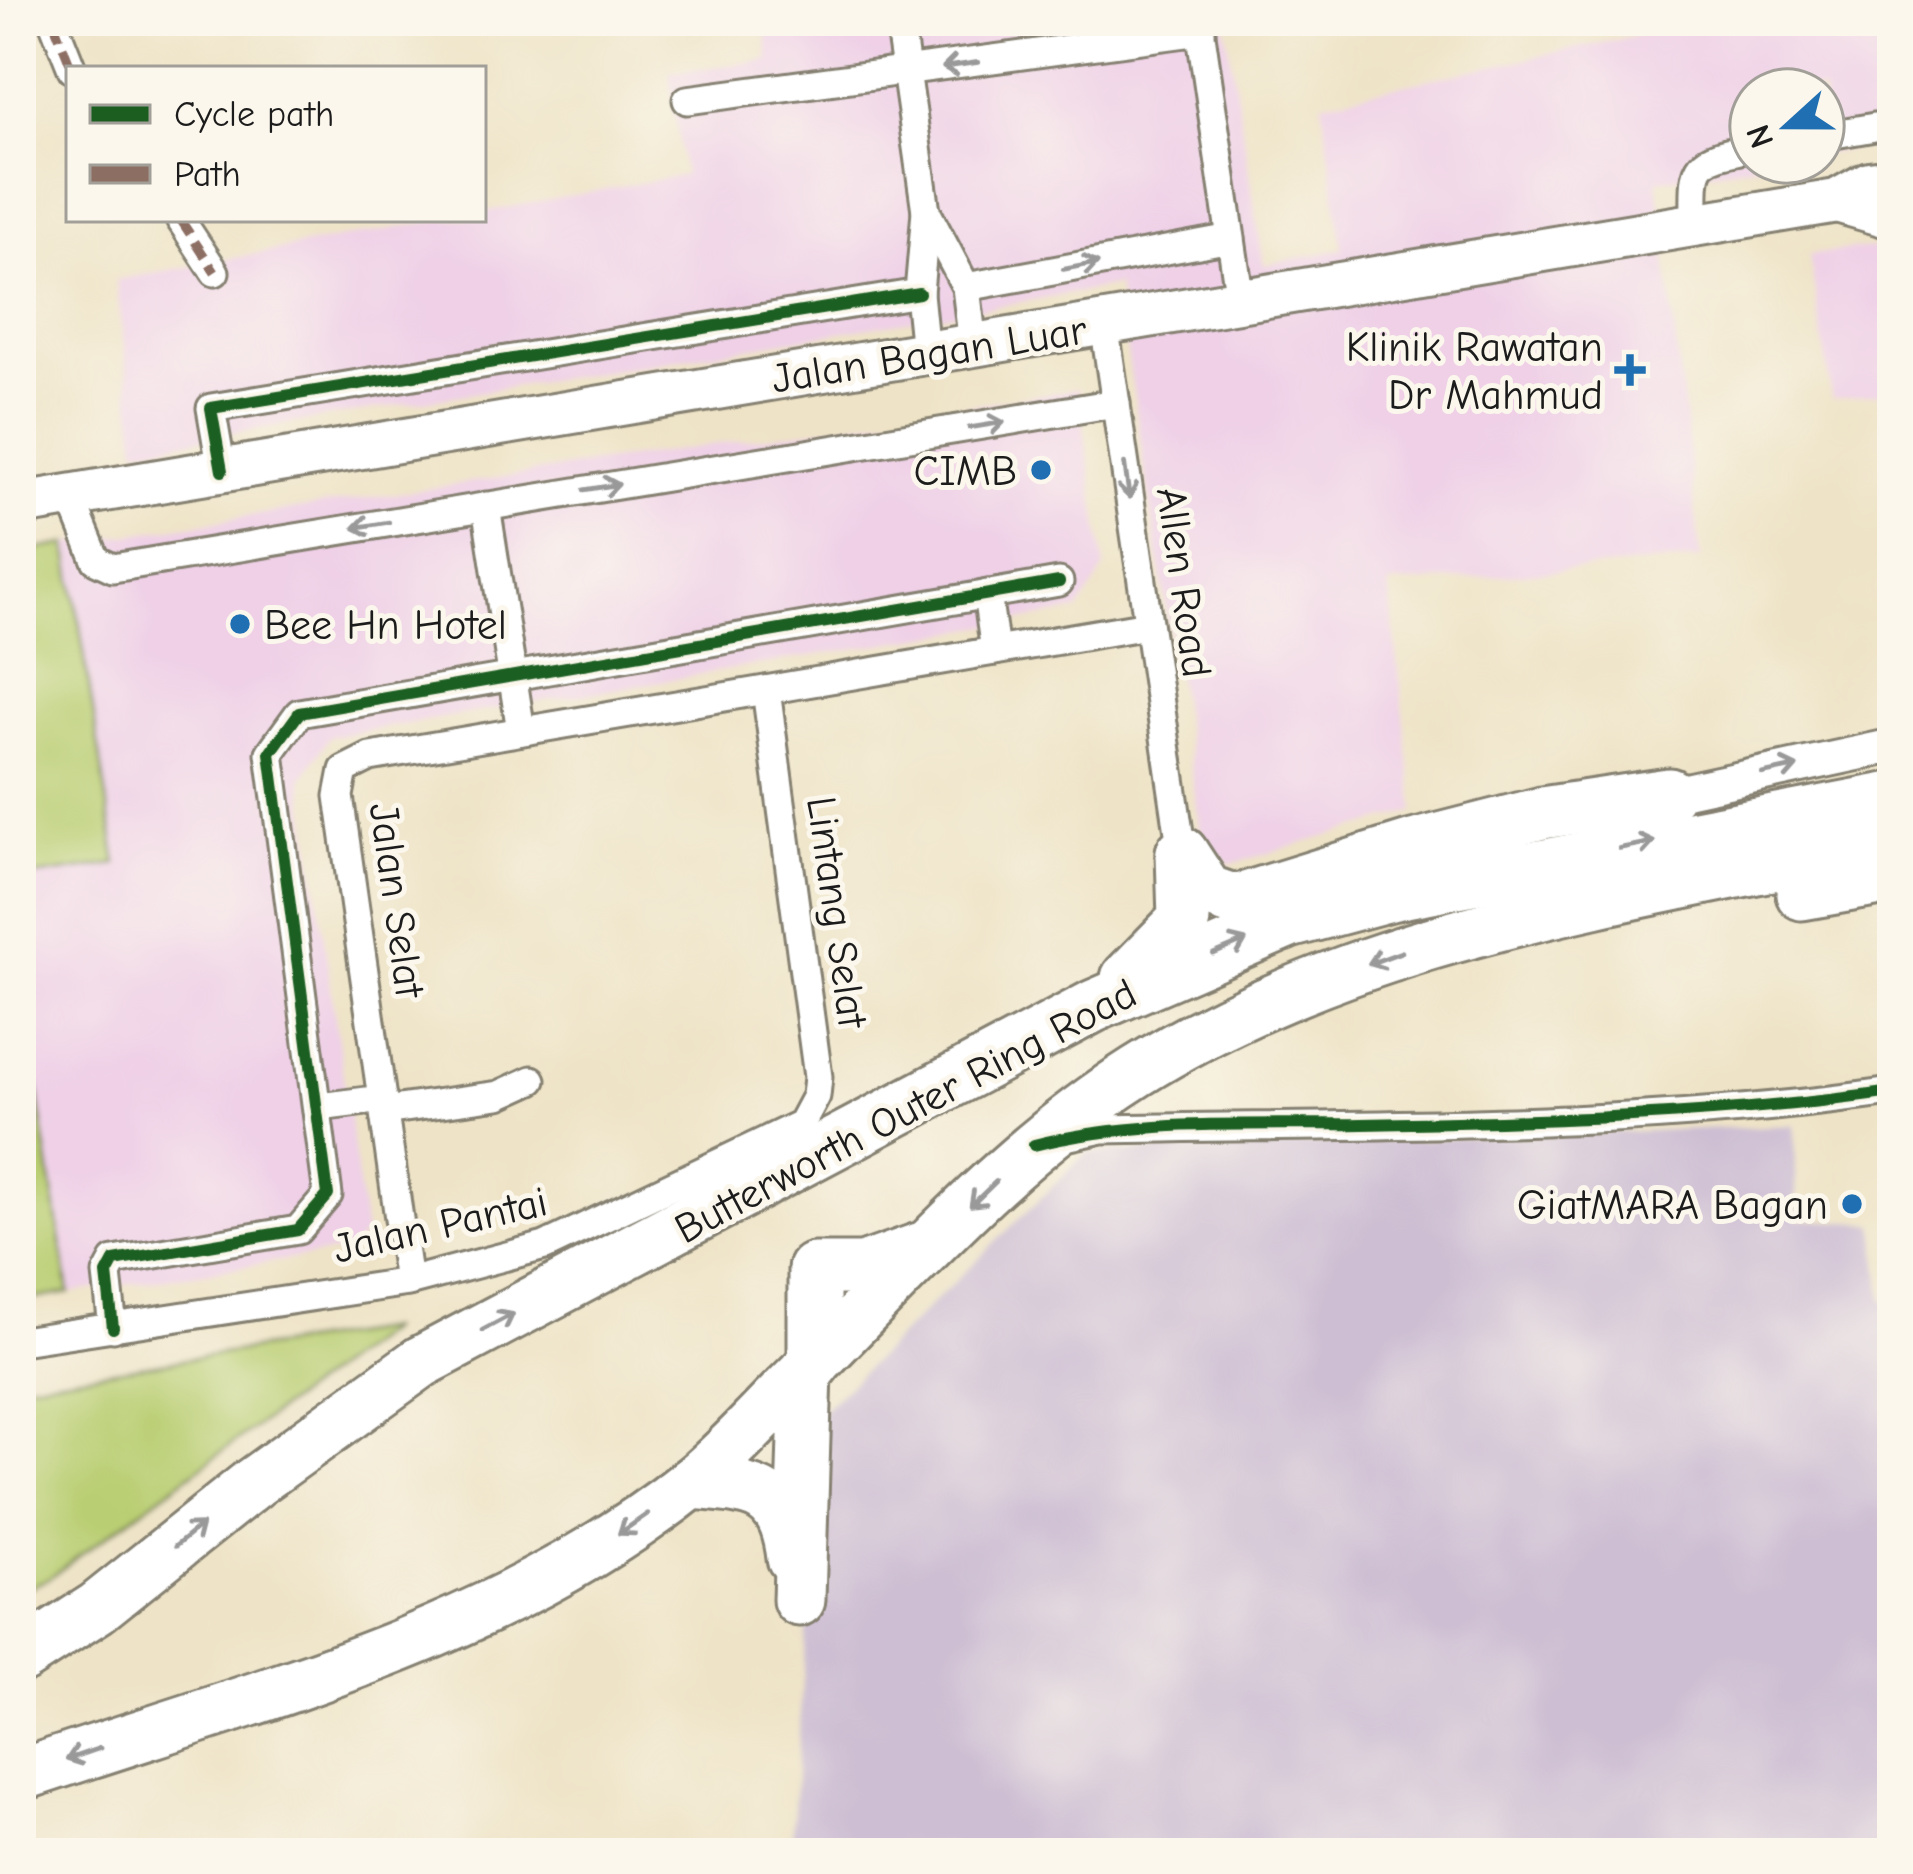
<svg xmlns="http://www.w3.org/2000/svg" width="1913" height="1874" viewBox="0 0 1913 1874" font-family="'Comic Neue',sans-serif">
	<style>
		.built { fill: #efd0e7 }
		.industrial { fill: #cdbed3 }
		.green { fill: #b9ce72; stroke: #6a7547; stroke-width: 3 }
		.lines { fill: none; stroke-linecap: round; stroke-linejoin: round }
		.minor-casing { stroke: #858071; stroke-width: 33 }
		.tertiary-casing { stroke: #858071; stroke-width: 39 }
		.primary-casing { stroke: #858071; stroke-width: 48 }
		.motorway-casing { stroke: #858071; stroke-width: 57 }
		.minor { stroke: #fff; stroke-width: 27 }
		.tertiary { stroke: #fff; stroke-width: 33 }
		.primary { stroke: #fff; stroke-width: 42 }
		.motorway { stroke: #fff; stroke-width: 51 }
		.quiet { stroke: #8d6e63; stroke-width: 9; stroke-dasharray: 18 9; stroke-linecap: butt }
		.cycleway-casing { stroke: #fbf7ec; stroke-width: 20 }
		.cycleway { stroke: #1b5e20; stroke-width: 12 }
		.oneway { stroke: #999 }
		.poi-dot { fill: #1f6fb2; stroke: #fbf7ec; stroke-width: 4.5 }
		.labels { text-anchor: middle; stroke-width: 10; stroke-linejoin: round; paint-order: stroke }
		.poi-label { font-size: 42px; fill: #1c1c1c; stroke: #fbf7ec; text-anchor: end }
		.street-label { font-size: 42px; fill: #1c1c1c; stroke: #fbf7ec }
	</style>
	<rect width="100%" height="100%" fill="#fbf7ec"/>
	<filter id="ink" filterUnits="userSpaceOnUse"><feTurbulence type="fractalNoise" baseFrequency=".00833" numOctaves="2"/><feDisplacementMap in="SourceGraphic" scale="24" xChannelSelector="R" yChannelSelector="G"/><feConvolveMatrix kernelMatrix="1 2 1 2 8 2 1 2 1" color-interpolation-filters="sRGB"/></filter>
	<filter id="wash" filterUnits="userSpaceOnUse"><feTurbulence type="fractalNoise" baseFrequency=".004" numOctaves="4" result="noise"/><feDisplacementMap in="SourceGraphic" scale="48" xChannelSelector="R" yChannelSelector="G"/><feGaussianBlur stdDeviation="2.7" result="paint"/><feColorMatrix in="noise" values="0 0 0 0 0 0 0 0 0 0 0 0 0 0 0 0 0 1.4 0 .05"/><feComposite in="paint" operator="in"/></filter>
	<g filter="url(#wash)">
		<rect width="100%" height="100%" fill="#eee3c6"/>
		<!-- built -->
		<g class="built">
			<path d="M765 21H1225L1264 265 1343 249 1322 102 1705 21H1892V144L1823 154V90H1751V162H1773L1657 180 1701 559 1389 585 1415 811 1231 864 1202 841 1117 286 137 449 116 280 445 219H483V212L684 175 669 73 769 60Z"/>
			<path d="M1892 245V391L1832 399 1809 255Z"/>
			<path d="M1078 389 1105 568 1078 611 329 737 302 779 365 1234 351 1250 69 1293 21 986V878L117 863 67 544Z"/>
		</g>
		<!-- industrial -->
		<path class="industrial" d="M1795 1125 1797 1219 1875 1224 1883 1301H1892V1853H791L820 1413 1087 1153Z"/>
		<!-- green -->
		<g class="green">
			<path d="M67 544 117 864 21 878V552Z"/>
			<path d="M21 986 69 1293 21 1301Z"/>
			<path d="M389 1329 49 1578 21 1591V1384Z"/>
		</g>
	</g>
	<g filter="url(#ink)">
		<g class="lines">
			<!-- minor casing -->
			<g class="minor-casing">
				<g id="minor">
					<path d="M53 21 72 69"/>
					<path d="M899 21 926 211 919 293 925 353"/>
					<path d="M1199 21 1240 300"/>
					<path d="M687 100 1201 31"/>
					<path d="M1823 136 1892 124"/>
					<path d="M926 211 966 287 973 345"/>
					<path d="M180 219 215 272"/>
					<path d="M1695 225C1695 164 1689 159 1751 148"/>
					<path d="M966 287 1231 238"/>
					<path d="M1104 323 1182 853"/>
					<path d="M222 471 211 408 919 293"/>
					<path d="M70 496 96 560 113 568 1116 403"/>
					<path d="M486 506 521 731"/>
					<path d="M987 594 995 651"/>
					<path d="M319 1107 383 1099"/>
					<path d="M384 1111 499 1095 532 1080"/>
					<path d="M1065 1137 1102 1129C1364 1124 1632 1129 1892 1092"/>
					<path d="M408 1282 339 796 344 770 370 757 1148 625"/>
					<path d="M113 1328 107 1274 114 1261 298 1230 328 1195 270 753 299 713 1059 582"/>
					<path d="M21 1341 408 1282 545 1246 801 1124 816 1096 818 1077 766 690"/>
				</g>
			</g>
			<!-- tertiary casing -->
			<g class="tertiary-casing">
				<path id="tertiary" d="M1669 794 1892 746"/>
			</g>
			<!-- primary casing -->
			<g class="primary-casing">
				<g id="primary">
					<path d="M1837 201 1892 217"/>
					<path d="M21 504 1837 201 1869 183 1892 180"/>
				</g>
			</g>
			<!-- motorway casing -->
			<g class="motorway-casing">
				<g id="motorway">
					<path d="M1182 853 1207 891 1236 901 1413 846 1542 813 1669 794"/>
					<path d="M1802 894 1892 878"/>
					<path d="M1127 978 1184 920 1182 853"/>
					<path d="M814 1364V1269H863L919 1249"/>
					<path d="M691 1483C753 1488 785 1488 793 1558"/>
					<path d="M799 1600 806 1372"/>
					<path d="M21 1657 97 1608 256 1481 421 1362 1094 1006 1289 922 1390 895 1892 798"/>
					<path d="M21 1775C253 1696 501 1637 696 1479 729 1452 758 1419 788 1389 899 1279 1002 1157 1136 1072 1361 930 1637 896 1892 840"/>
				</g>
			</g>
			<!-- minor -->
			<use href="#minor" class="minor"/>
			<!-- tertiary -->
			<use href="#tertiary" class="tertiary"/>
			<!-- primary -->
			<use href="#primary" class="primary"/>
			<!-- motorway -->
			<use href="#motorway" class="motorway"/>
			<!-- quiet -->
			<g class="quiet">
				<path d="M53 21 72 69"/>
				<path d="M180 219 215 272"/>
			</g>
			<!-- cycleway casing -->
			<g class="cycleway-casing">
				<g id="cycleway">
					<path d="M222 471 211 408 919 293"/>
					<path d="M1034 1145C1140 1118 1253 1126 1362 1124 1538 1121 1718 1117 1892 1092"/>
					<path d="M113 1328 107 1274 114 1261 298 1230 328 1195 270 753 299 713 1059 582"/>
				</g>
			</g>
			<!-- cycleway -->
			<use href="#cycleway" class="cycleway"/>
		</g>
		<!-- one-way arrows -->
		<defs><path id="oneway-shaft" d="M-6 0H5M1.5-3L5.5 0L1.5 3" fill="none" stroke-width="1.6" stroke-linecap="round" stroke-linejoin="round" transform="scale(3)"/></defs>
		<g class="oneway">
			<use href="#oneway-shaft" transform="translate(960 65) rotate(172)"/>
			<use href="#oneway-shaft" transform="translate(1081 266) rotate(-11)"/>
			<use href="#oneway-shaft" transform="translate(987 425) rotate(-9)"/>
			<use href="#oneway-shaft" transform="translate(1127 481) rotate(82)"/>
			<use href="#oneway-shaft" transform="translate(602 487) rotate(-9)"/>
			<use href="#oneway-shaft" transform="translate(371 525) rotate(171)"/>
			<use href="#oneway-shaft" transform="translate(1780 770) rotate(-12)"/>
			<use href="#oneway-shaft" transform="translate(1637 845) rotate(-11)"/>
			<use href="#oneway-shaft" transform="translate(1230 947) rotate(-23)"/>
			<use href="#oneway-shaft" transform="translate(1385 958) rotate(160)"/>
			<use href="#oneway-shaft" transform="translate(983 1194) rotate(136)"/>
			<use href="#oneway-shaft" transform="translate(498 1322) rotate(-28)"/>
			<use href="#oneway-shaft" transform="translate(633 1524) rotate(145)"/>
			<use href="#oneway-shaft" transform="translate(189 1535) rotate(-39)"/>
			<use href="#oneway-shaft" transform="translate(83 1754) rotate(161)"/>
		</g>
	</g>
	<!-- markers -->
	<g class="poi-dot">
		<path d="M1624 352h12v12h12v12h-12v12h-12v-12h-12v-12h12z"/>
		<circle cx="1041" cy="470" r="12"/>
		<circle cx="240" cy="624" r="12"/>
		<circle cx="1852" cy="1204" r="12"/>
	</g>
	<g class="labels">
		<!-- poi labels -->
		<g class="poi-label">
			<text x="1603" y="361">Klinik Rawatan<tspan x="1603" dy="48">Dr Mahmud</tspan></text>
			<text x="1017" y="485">CIMB</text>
			<text x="264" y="639" text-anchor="start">Bee Hn Hotel</text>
			<text x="1828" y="1219">GiatMARA Bagan</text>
		</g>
		<!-- street labels -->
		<g class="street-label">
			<text transform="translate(929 353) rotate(-9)" y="15">Jalan Bagan Luar</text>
			<text transform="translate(1185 582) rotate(82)" y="15">Allen Road</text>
			<text transform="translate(398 900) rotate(82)" y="15">Jalan Selat</text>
			<text transform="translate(838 912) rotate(82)" y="15">Lintang Selat</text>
			<text transform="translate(905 1110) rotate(-28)" y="15">Butterworth Outer Ring Road</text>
			<text transform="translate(440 1224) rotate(-13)" y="15">Jalan Pantai</text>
		</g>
	</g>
	<!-- margin -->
	<rect width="1913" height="1874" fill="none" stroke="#fbf7ec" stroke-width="72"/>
	<!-- legend -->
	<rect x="66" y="66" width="420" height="156" fill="#fbf7ec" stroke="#a29f99" stroke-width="3"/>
	<rect x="90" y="105" width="60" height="18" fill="#1b5e20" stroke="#a29f99" stroke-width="3"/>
	<text x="174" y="126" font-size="36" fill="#1c1c1c">Cycle path</text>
	<rect x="90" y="165" width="60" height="18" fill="#8d6e63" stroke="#a29f99" stroke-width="3"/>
	<text x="174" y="186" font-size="36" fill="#1c1c1c">Path</text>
	<!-- north arrow -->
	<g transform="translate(1787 126) rotate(249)"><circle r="57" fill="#fbf7ec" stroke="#a29f99" stroke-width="3"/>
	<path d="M0-9L21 45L0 30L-21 45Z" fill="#1f6fb2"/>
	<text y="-18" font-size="33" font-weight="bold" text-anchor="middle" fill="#1c1c1c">N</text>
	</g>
</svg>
